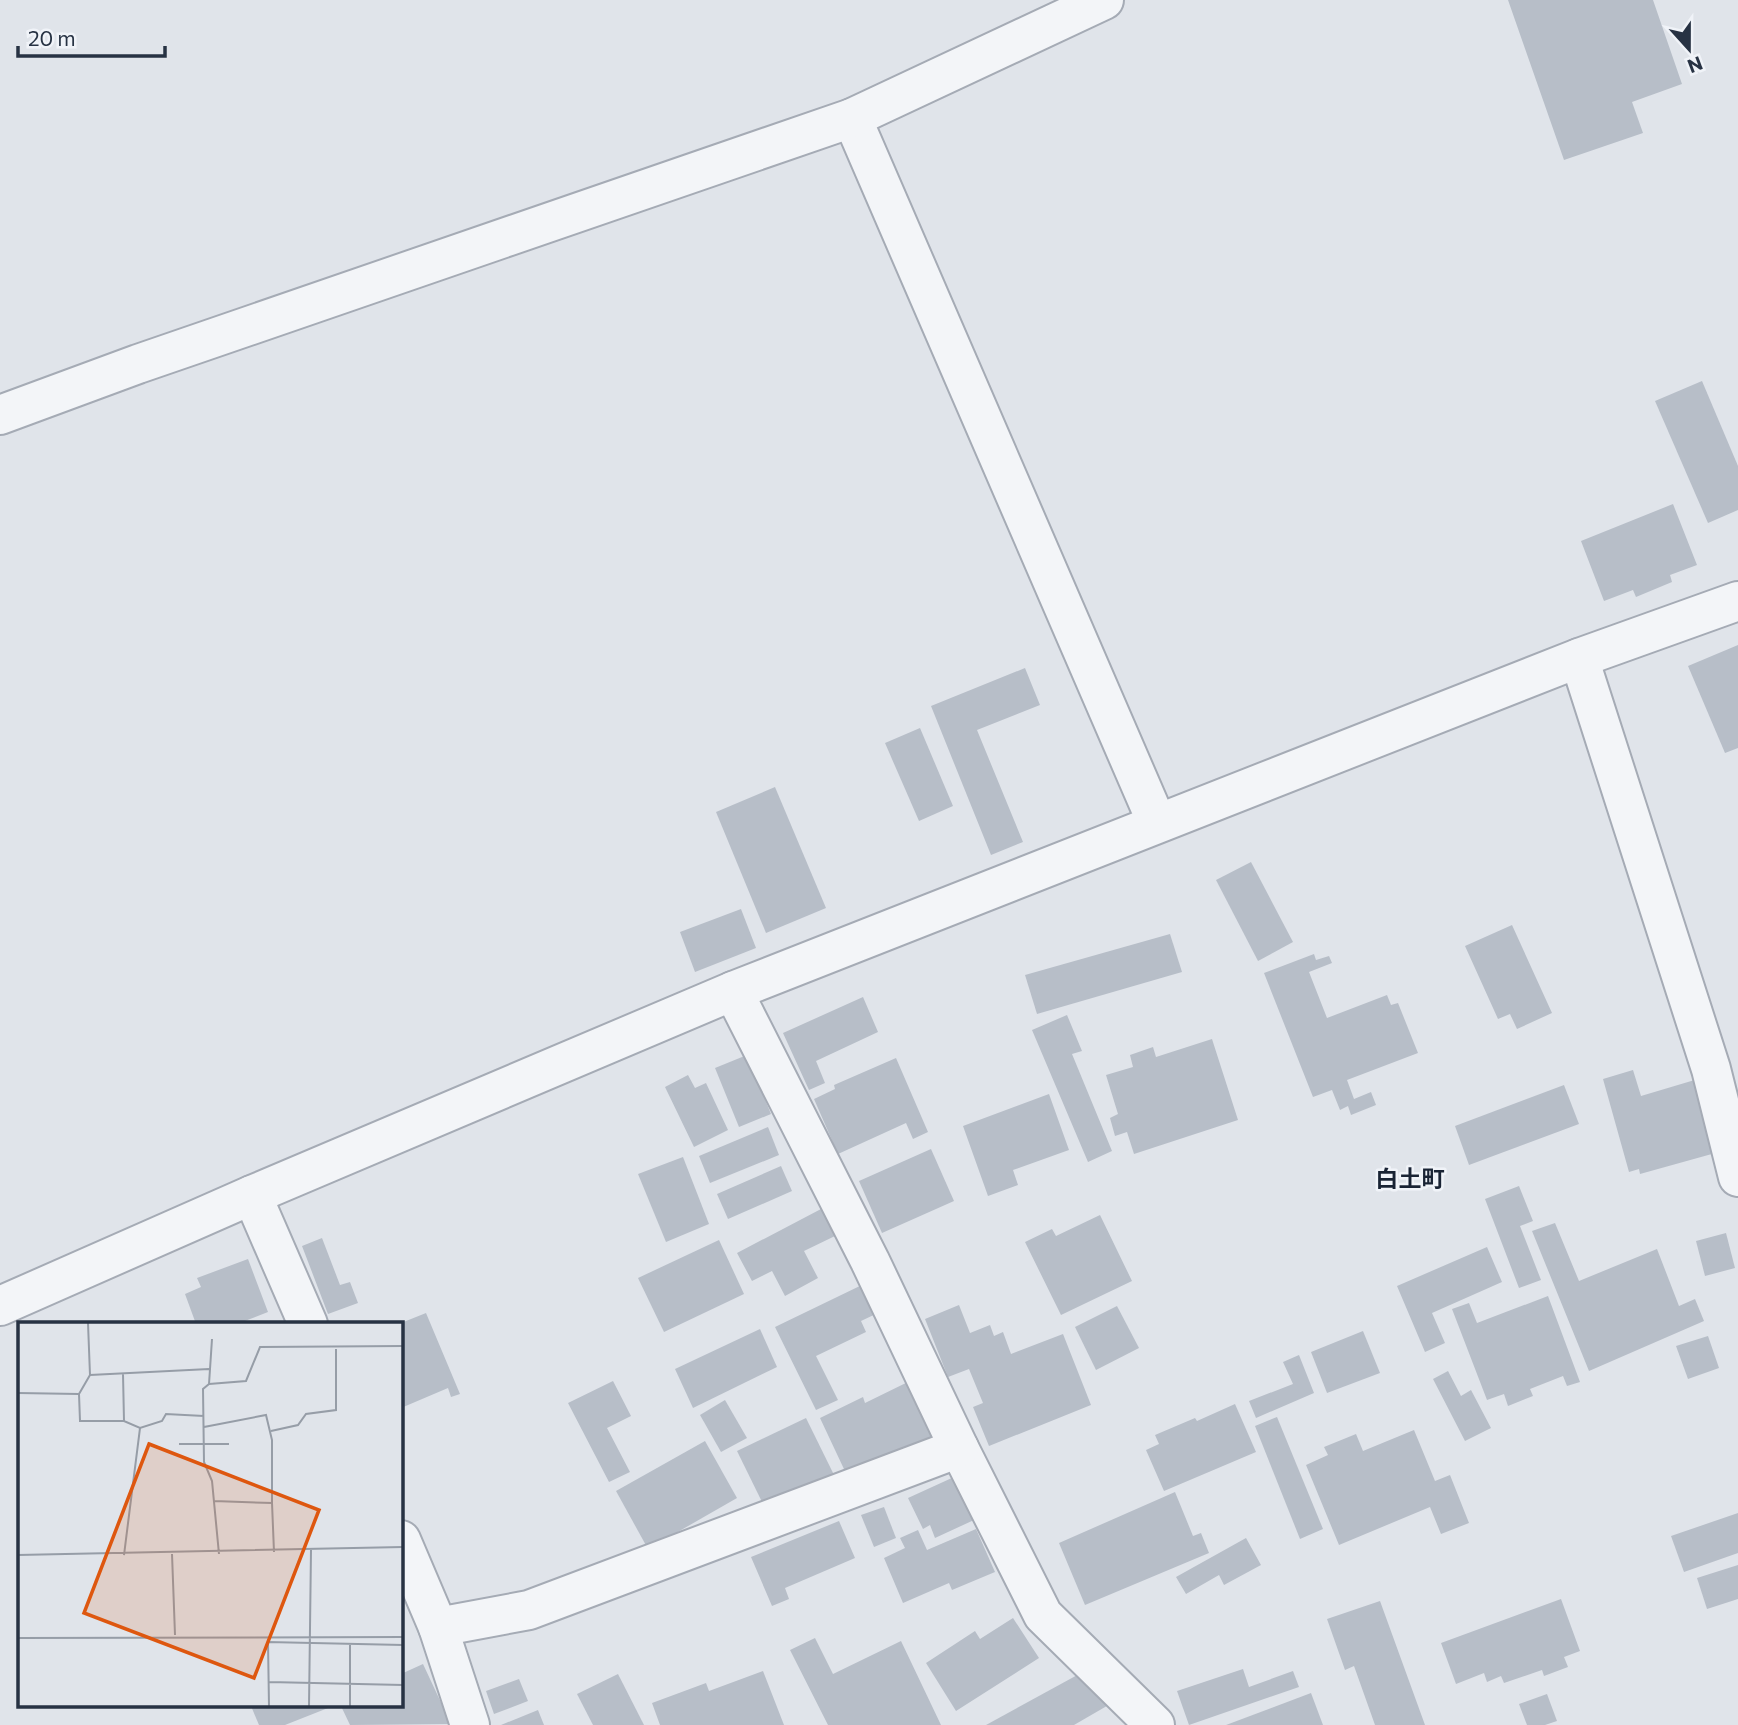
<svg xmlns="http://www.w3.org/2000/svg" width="1738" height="1725" viewBox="0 0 1738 1725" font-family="Commissioner,'Noto Sans JP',sans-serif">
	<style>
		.building { fill: #b7bec8 }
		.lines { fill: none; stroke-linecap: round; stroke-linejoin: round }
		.minor-casing { stroke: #a5abb5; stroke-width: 42 }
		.minor { stroke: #f3f5f8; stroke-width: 38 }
		.labels { text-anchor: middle; stroke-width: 5; stroke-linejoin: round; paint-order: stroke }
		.neighbourhood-label { font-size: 23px; font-weight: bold; fill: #192334; stroke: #f0f3f8 }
		.inset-road { fill: none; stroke: #969da7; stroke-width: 2 }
		.view { fill: #de570f; fill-opacity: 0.15; stroke: #de570f; stroke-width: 3.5 }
		.inset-edge { fill: none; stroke: #273243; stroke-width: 3.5 }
	</style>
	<rect width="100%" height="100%" fill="#e0e4ea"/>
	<!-- building -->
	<g class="building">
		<path d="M1508 0H1653L1682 84 1632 102 1643 133 1564 160Z"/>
		<path d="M1702 381 1738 466V510L1708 523 1655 401Z"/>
		<path d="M1673 504 1697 565 1670 575 1672 582 1636 597 1633 590 1604 601 1581 541Z"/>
		<path d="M1738 645V748L1725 753 1688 666Z"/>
		<path d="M1025 668 1040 705 977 730 1023 842 991 855 931 706Z"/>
		<path d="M920 728 953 806 919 821 885 743Z"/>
		<path d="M775 787 826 908 766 933 716 812Z"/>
		<path d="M1251 862 1293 942 1258 961 1216 880Z"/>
		<path d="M741 909 756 948 695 972 680 932Z"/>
		<path d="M1512 925 1552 1013 1517 1029 1510 1014 1498 1019 1465 946Z"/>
		<path d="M1170 934 1182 972 1037 1014 1025 975Z"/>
		<path d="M1314 954 1316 960 1329 956 1332 963 1309 972 1327 1018 1387 995 1391 1005 1398 1003 1418 1053 1347 1080 1354 1099 1371 1092 1376 1105 1351 1115 1348 1106 1340 1110 1332 1090 1313 1097 1264 973Z"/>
		<path d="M863 997 878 1032 816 1061 825 1083 809 1090 783 1033Z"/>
		<path d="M1067 1015 1082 1051 1072 1054 1112 1151 1088 1162 1032 1030Z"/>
		<path d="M1212 1039 1238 1120 1134 1154 1127 1132 1115 1136 1110 1118 1118 1114 1106 1075 1133 1067 1130 1055 1153 1047 1156 1057Z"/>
		<path d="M747 1055 771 1114 739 1127 715 1068Z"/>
		<path d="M896 1058 928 1132 913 1139 906 1123 838 1154 814 1099 835 1089 834 1085Z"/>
		<path d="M1633 1070 1641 1096 1698 1079 1719 1152 1640 1174 1639 1169 1629 1172 1603 1079Z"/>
		<path d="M688 1075 695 1088 706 1083 728 1130 694 1147 665 1087Z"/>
		<path d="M1564 1085 1579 1124 1469 1165 1455 1126Z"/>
		<path d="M1049 1094 1069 1150 1013 1170 1018 1185 988 1196 963 1126Z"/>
		<path d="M768 1127 779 1155 710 1183 699 1156Z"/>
		<path d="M931 1149 954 1201 882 1233 859 1181Z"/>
		<path d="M683 1157 709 1224 666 1242 638 1174Z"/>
		<path d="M781 1166 792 1191 728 1219 717 1194Z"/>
		<path d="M1519 1186 1533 1221 1520 1226 1541 1280 1519 1288 1485 1199Z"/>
		<path d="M821 1209 835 1236 804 1251 818 1278 785 1296 772 1271 752 1281 737 1253Z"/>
		<path d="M1100 1215 1132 1281 1061 1315 1025 1242 1052 1229 1056 1236Z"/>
		<path d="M1555 1223 1579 1281 1657 1249 1679 1306 1695 1299 1704 1321 1589 1371 1532 1231Z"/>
		<path d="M1726 1233 1735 1268 1705 1276 1696 1241Z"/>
		<path d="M322 1238 340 1285 350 1282 358 1303 328 1314 302 1246Z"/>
		<path d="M719 1240 744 1294 664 1332 638 1278Z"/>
		<path d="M1487 1247 1502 1282 1432 1313 1445 1343 1425 1352 1397 1286Z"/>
		<path d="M248 1259 268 1312 237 1324H196L185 1294 201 1287 197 1278Z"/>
		<path d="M866 1283 880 1312 861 1321 866 1332 816 1356 838 1400 816 1410 775 1327Z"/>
		<path d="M1548 1296 1580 1382 1567 1386 1563 1376 1530 1389 1533 1396 1508 1406 1504 1394 1487 1400 1452 1309 1469 1303 1477 1323Z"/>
		<path d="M959 1305 970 1333 990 1325 994 1336 1003 1332 1011 1354 1063 1334 1091 1405 989 1446 973 1407 983 1403 969 1369 948 1377 925 1319Z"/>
		<path d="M1117 1306 1139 1348 1096 1370 1075 1327Z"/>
		<path d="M426 1313 460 1394 451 1397 448 1388 401 1408V1323Z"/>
		<path d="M760 1329 777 1367 693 1408 675 1369Z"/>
		<path d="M1363 1331 1380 1373 1327 1393 1311 1352Z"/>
		<path d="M1708 1336 1719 1368 1688 1379 1676 1346Z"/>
		<path d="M1299 1355 1314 1393 1256 1418 1249 1401 1293 1384 1283 1362Z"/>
		<path d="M1448 1371 1461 1396 1471 1390 1491 1428 1465 1441 1433 1379Z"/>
		<path d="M914 1379 943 1441 851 1484 820 1418 863 1397 865 1403Z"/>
		<path d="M613 1381 631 1416 607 1428 630 1472 609 1482 568 1403Z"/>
		<path d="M725 1400 747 1438 721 1452 700 1415Z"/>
		<path d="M1235 1404 1256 1452 1164 1491 1146 1450 1159 1444 1155 1435 1195 1418 1197 1421Z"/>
		<path d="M1277 1417 1323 1529 1300 1539 1255 1426Z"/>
		<path d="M806 1418 836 1479 767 1512 737 1451Z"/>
		<path d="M1414 1430 1435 1481 1450 1475 1469 1523 1441 1534 1430 1507 1339 1545 1306 1465 1328 1455 1324 1447 1356 1434 1363 1451Z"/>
		<path d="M705 1441 737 1498 648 1549 616 1491Z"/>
		<path d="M954 1477 974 1520 935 1538 930 1525 923 1529 908 1498Z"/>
		<path d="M1175 1492 1193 1536 1201 1533 1209 1553 1085 1605 1059 1543Z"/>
		<path d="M884 1507 896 1538 874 1547 861 1515Z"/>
		<path d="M1738 1513V1553L1684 1572 1671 1536Z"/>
		<path d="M839 1521 855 1558 785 1588 789 1599 772 1606 751 1557Z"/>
		<path d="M976 1529 995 1572 952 1590 949 1583 903 1603 884 1558 905 1548 900 1538 918 1530 927 1550Z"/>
		<path d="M1246 1538 1261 1565 1224 1585 1219 1575 1186 1594 1176 1577Z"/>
		<path d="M1738 1565V1599L1707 1609 1697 1578Z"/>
		<path d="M1561 1599 1580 1651 1564 1657 1568 1667 1544 1676 1542 1670 1504 1683 1501 1676 1487 1682 1484 1673 1456 1684 1441 1643Z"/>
		<path d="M1380 1601 1425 1725H1375L1354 1666 1345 1670 1327 1619Z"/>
		<path d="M1013 1618 1039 1658 956 1711 926 1663 975 1631 980 1639Z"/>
		<path d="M815 1638 833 1674 901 1641 941 1725H828L790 1650Z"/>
		<path d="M423 1664 451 1724 350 1725 341 1706H401V1674Z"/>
		<path d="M1092 1667 1112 1703 1074 1725H986Z"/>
		<path d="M1243 1669 1249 1687 1293 1671 1299 1687 1189 1725 1177 1691Z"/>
		<path d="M763 1671 784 1725H660L652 1703 706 1683 709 1691Z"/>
		<path d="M618 1674 644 1725H593L577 1694Z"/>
		<path d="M519 1679 528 1701 494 1714 486 1691Z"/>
		<path d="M1311 1693 1323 1725H1226Z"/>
		<path d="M1547 1694 1557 1721 1545 1725H1527L1519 1704Z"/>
		<path d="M251 1706H327L328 1708 285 1725H259Z"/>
		<path d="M538 1710 544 1725H501Z"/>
	</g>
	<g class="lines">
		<!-- minor casing -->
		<g class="minor-casing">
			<g id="minor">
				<path d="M852 118 1157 823"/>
				<path d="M0 415 138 364 852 118 1104 0"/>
				<path d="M1579 658 1711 1069 1738 1177"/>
				<path d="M733 991 870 1261 959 1448 1043 1615 1155 1725"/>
				<path d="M252 1195 308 1324"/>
				<path d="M0 1306 252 1195 733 991 1579 658 1738 601"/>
				<path d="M401 1540 438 1627 529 1610 959 1448"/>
				<path d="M438 1627 470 1725"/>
			</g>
		</g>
		<!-- minor -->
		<use href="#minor" class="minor"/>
	</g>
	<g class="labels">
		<!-- neighbourhood labels -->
		<g class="neighbourhood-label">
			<text x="1410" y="1187">白土町</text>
		</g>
	</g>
	<!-- overview -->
	<g transform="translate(18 1322)">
		<rect width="385" height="385" fill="#e0e4ea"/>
		<path class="inset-road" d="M70 1 72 53 61 72 62 99H106L122 106 144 99 148 92 186 94M194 17 191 62 185 67 186 140 194 159 201 232M105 52 106 99M72 53 191 47M191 62 228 59 242 25 385 24M0 71 61 72M186 105 248 93 254 118V181M253 109 280 103 288 92 318 88V27M161 122H211M196 179 254 181 256 230M154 232 157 313M0 233 385 225M106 233 122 106M0 316 385 315M251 360 385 363M251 384 250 320 385 323M291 384 293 228M332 384V323"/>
		<path class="view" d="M131 122 301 188 236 356 66 291Z"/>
		<rect width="385" height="385" class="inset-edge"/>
	</g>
	<!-- north arrow -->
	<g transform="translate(1689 49) rotate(159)" stroke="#f0f3f8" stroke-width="5" paint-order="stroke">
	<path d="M0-5L12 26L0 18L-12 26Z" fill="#273243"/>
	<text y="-10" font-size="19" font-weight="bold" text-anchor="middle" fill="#273243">N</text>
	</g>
	<!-- scale -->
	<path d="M18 46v10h147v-10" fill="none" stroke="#273243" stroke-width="3.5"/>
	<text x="28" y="46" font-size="21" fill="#273243" stroke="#f0f3f8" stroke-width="5" paint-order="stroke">20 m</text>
</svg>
